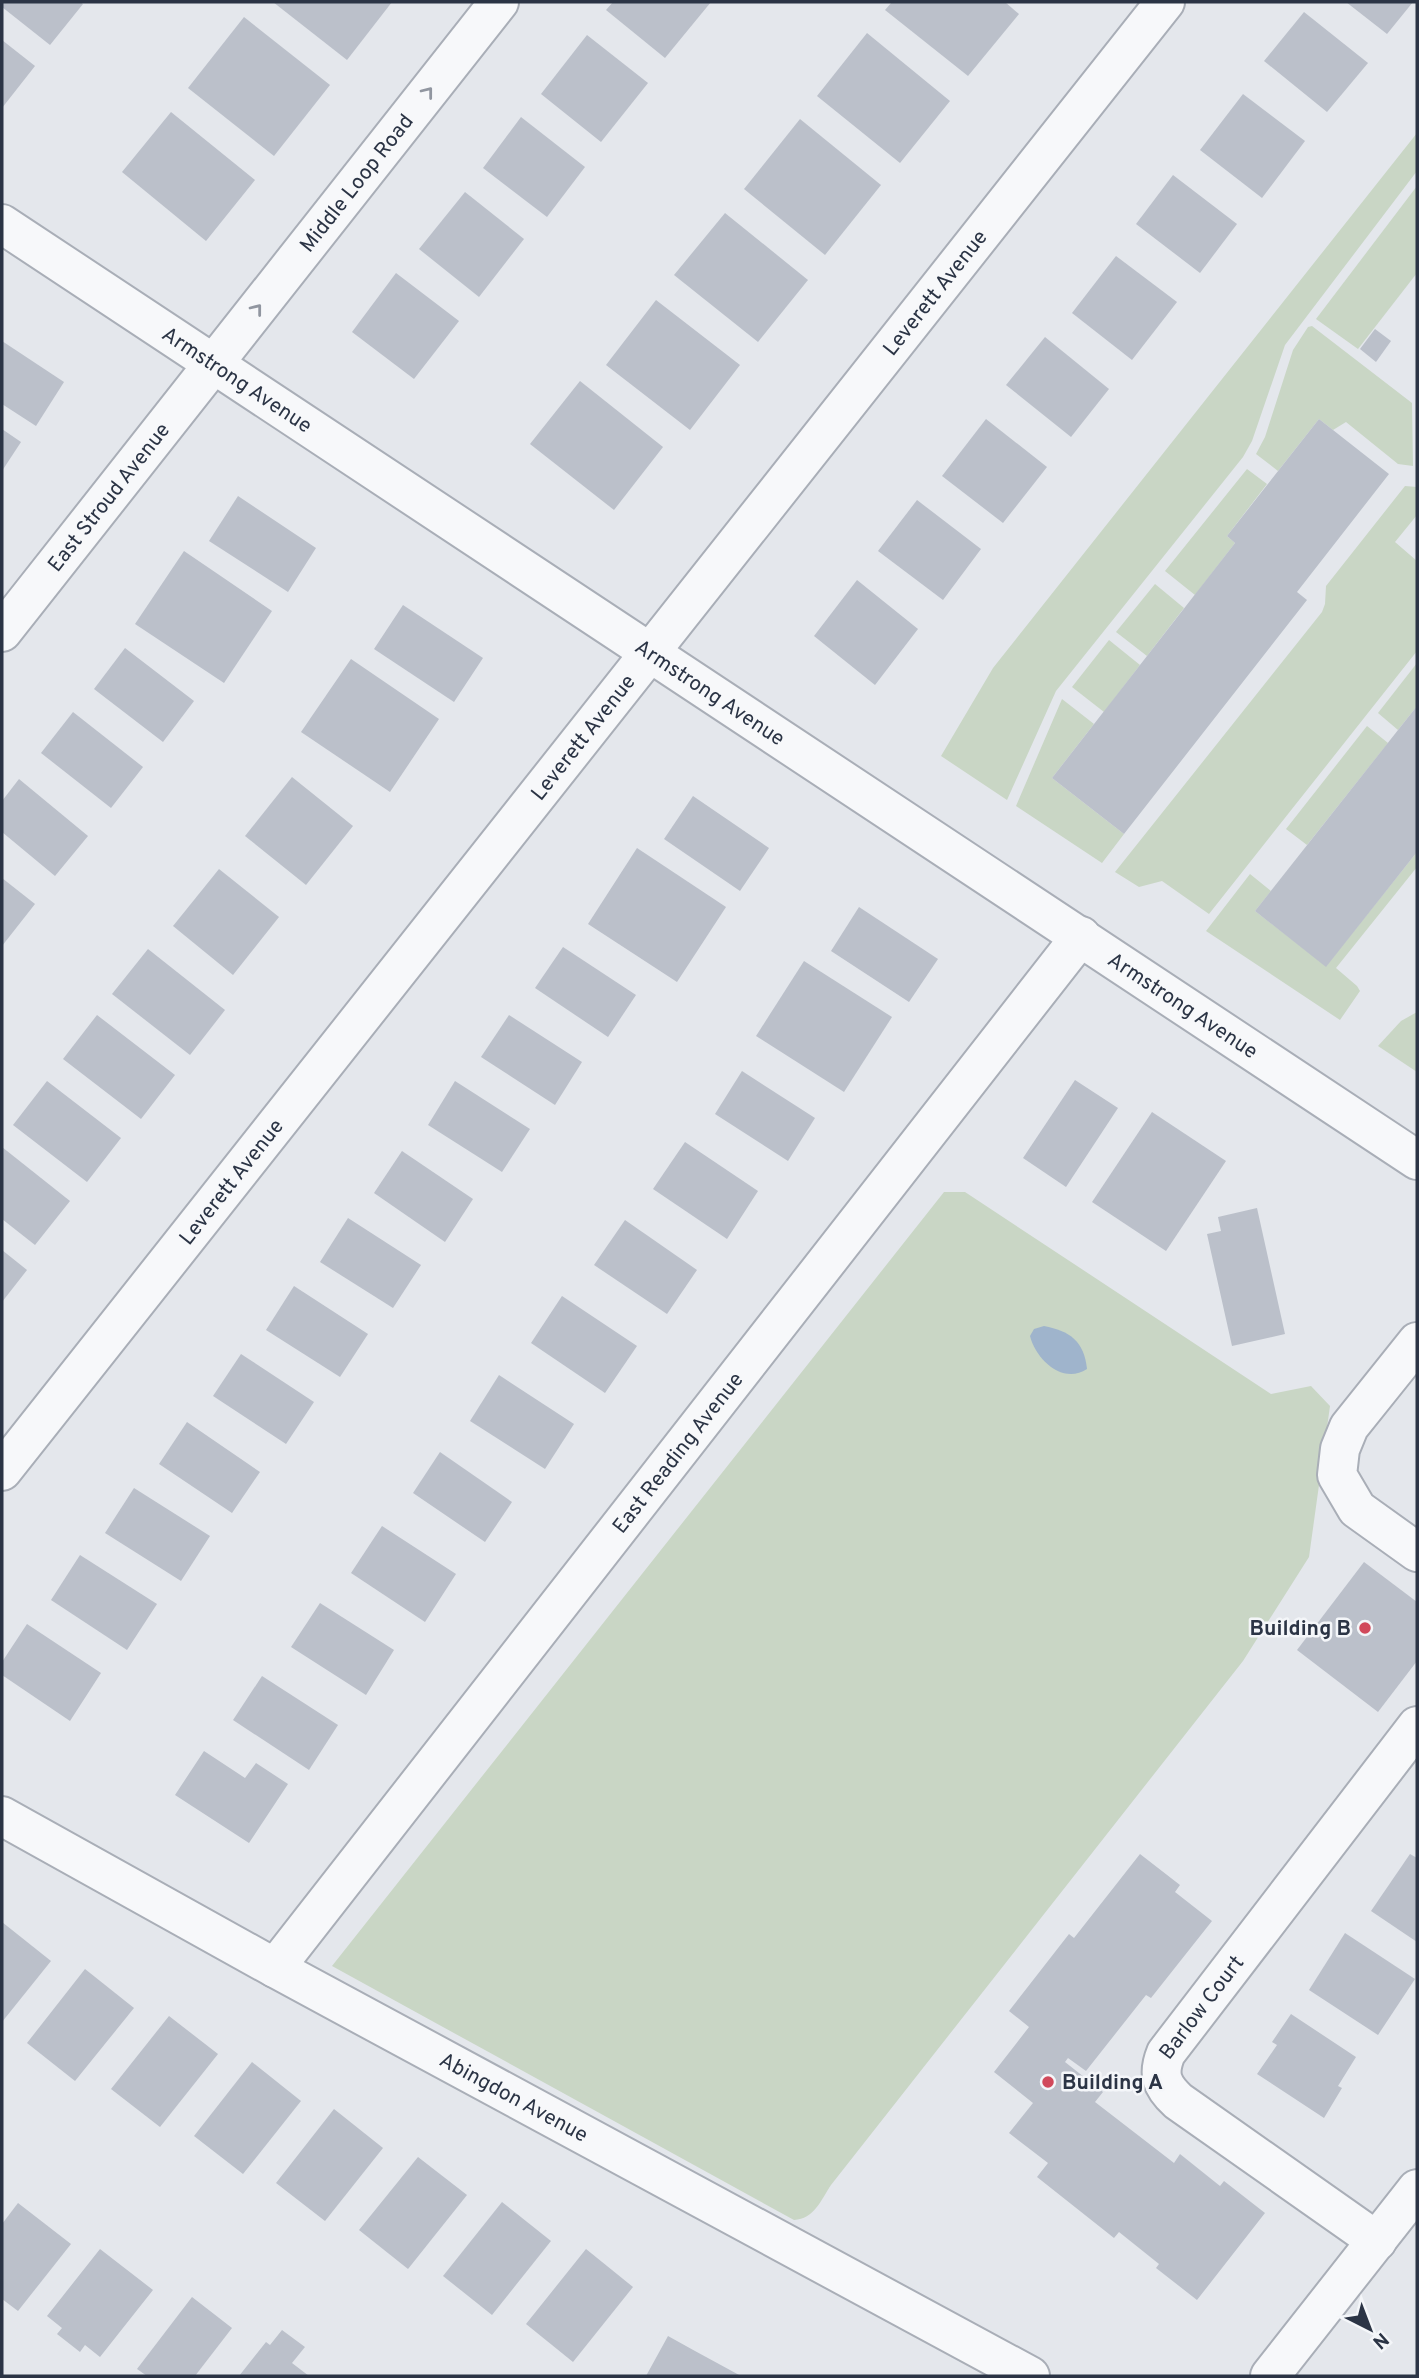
<svg xmlns="http://www.w3.org/2000/svg" width="1419" height="2378" viewBox="0 0 1419 2378" font-family="Overpass,sans-serif">
	<style>
		.green { fill: #c9d6c5 }
		.water { fill: #9fb4cc }
		.building { fill: #bbc0ca }
		.lines { fill: none; stroke-linecap: round; stroke-linejoin: round }
		.minor-casing { stroke: #a9aeb7; stroke-width: 42 }
		.tertiary-casing { stroke: #a9aeb7; stroke-width: 42 }
		.minor { stroke: #f7f8fa; stroke-width: 38 }
		.tertiary { stroke: #f7f8fa; stroke-width: 38 }
		.oneway { stroke: #9196a0 }
		.poi-dot { fill: #d1495b; stroke: #f4f6f9; stroke-width: 2.5 }
		.labels { text-anchor: middle; stroke-width: 5; stroke-linejoin: round; paint-order: stroke }
		.street-label { font-size: 21px; fill: #2b3445; stroke: #f4f6f9 }
		.poi-label { font-size: 21px; font-weight: bold; fill: #2b3445; stroke: #f4f6f9; text-anchor: end }
	</style>
	<rect width="100%" height="100%" fill="#e4e7ec"/>
	<!-- green -->
	<g class="green">
		<path d="M1417 133V171L1285 345 1252 441 1243 457 1056 691 1007 800 941 756 993 668Z"/>
		<path d="M1417 186V273L1358 349 1316 319Z"/>
		<path d="M1312 326 1412 403 1413 466 1398 464 1346 422 1333 430 1319 419 1278 471 1256 454 1265 437 1293 350 1308 327Z"/>
		<path d="M1247 469 1267 484 1227 536 1235 543 1195 595 1165 571Z"/>
		<path d="M1405 486 1417 487V515L1395 542 1417 561V651L1209 914 1162 881 1139 887 1115 872 1322 612 1325 604 1326 586Z"/>
		<path d="M1155 584 1184 608 1147 656 1116 632Z"/>
		<path d="M1109 640 1140 665 1104 712 1072 687Z"/>
		<path d="M1417 663V706L1398 730 1378 713Z"/>
		<path d="M1062 699 1094 724 1052 778 1124 834 1102 863 1016 806Z"/>
		<path d="M1367 726 1388 743 1307 845 1286 829Z"/>
		<path d="M1417 852V867L1336 968 1357 986 1360 991 1340 1020 1206 931 1250 874 1271 891 1255 911 1326 966Z"/>
		<path d="M1417 1012V1072L1378 1046 1401 1021Z"/>
		<path d="M944 1192H965L1271 1394 1311 1386 1330 1406 1309 1557 1243 1661 831 2185C821 2200 814 2219 794 2220L332 1966Z"/>
	</g>
	<!-- water -->
	<path class="water" d="M1044 1326C1070 1331 1084 1341 1087 1369 1063 1385 1036 1360 1030 1336L1034 1329Z"/>
	<!-- building -->
	<g class="building">
		<path d="M2 2H80L83 4 50 45 2 7Z"/>
		<path d="M273 2H392L347 60Z"/>
		<path d="M613 2H711L665 58 606 10Z"/>
		<path d="M892 2H1005L1019 14 968 76 885 10Z"/>
		<path d="M1346 2H1413L1387 34Z"/>
		<path d="M1304 12 1368 63 1327 112 1264 61Z"/>
		<path d="M244 17 330 85 274 156 188 88Z"/>
		<path d="M867 33 950 101 900 163 817 96Z"/>
		<path d="M587 35 648 83 601 142 541 94Z"/>
		<path d="M2 40 35 66 2 108Z"/>
		<path d="M1243 94 1305 141 1262 198 1200 150Z"/>
		<path d="M171 112 255 180 206 241 122 172Z"/>
		<path d="M521 117 585 167 547 217 483 168Z"/>
		<path d="M800 119 881 185 825 255 744 189Z"/>
		<path d="M1173 175 1237 224 1200 273 1136 224Z"/>
		<path d="M465 192 524 239 479 297 419 249Z"/>
		<path d="M725 213 808 280 758 342 674 275Z"/>
		<path d="M1116 256 1177 302 1132 360 1072 313Z"/>
		<path d="M396 273 459 321 414 379 352 332Z"/>
		<path d="M656 300 740 365 690 430 606 365Z"/>
		<path d="M1375 329 1391 341 1376 362 1360 349Z"/>
		<path d="M1045 337 1109 389 1071 437 1006 385Z"/>
		<path d="M2 341 64 382 36 426 2 404Z"/>
		<path d="M580 381 663 447 614 510 530 444Z"/>
		<path d="M986 419 1047 467 1003 523 942 476Z"/>
		<path d="M1319 419 1389 474 1297 592 1307 600 1124 834 1052 778 1235 543 1227 536Z"/>
		<path d="M2 429 21 442 2 471Z"/>
		<path d="M238 496 316 548 288 592 209 541Z"/>
		<path d="M917 500 981 549 943 600 878 551Z"/>
		<path d="M184 551 272 611 224 683 135 624Z"/>
		<path d="M857 580 918 629 875 685 814 636Z"/>
		<path d="M403 605 483 658 454 702 374 649Z"/>
		<path d="M125 648 194 701 163 742 94 689Z"/>
		<path d="M351 659 439 719 390 792 301 732Z"/>
		<path d="M1417 706V852L1326 967 1255 911Z"/>
		<path d="M73 712 143 767 111 808 41 753Z"/>
		<path d="M292 777 353 826 306 885 245 836Z"/>
		<path d="M19 779 88 836 55 876 2 832V801Z"/>
		<path d="M693 796 769 848 740 891 664 839Z"/>
		<path d="M637 848 726 907 677 982 588 924Z"/>
		<path d="M219 869 279 917 233 975 173 926Z"/>
		<path d="M2 878 35 904 2 946Z"/>
		<path d="M859 907 938 959 909 1002 831 951Z"/>
		<path d="M563 947 636 995 608 1037 535 988Z"/>
		<path d="M148 949 225 1010 190 1055 112 994Z"/>
		<path d="M804 961 892 1017 844 1092 756 1036Z"/>
		<path d="M97 1015 175 1075 141 1119 63 1059Z"/>
		<path d="M509 1015 582 1062 555 1105 481 1057Z"/>
		<path d="M742 1071 815 1118 788 1161 715 1114Z"/>
		<path d="M1075 1080 1118 1108 1066 1187 1023 1158Z"/>
		<path d="M47 1081 121 1138 87 1182 13 1125Z"/>
		<path d="M455 1081 530 1129 502 1172 428 1125Z"/>
		<path d="M1152 1112 1226 1161 1166 1251 1092 1202Z"/>
		<path d="M685 1142 758 1191 727 1239 653 1189Z"/>
		<path d="M2 1147 70 1201 35 1245 2 1219Z"/>
		<path d="M402 1151 473 1199 445 1242 374 1193Z"/>
		<path d="M1257 1208 1285 1334 1232 1346 1207 1234 1221 1231 1218 1217Z"/>
		<path d="M348 1218 421 1265 393 1308 320 1262Z"/>
		<path d="M625 1220 697 1270 667 1314 594 1265Z"/>
		<path d="M2 1250 27 1270 2 1302Z"/>
		<path d="M294 1286 368 1334 340 1377 266 1330Z"/>
		<path d="M562 1296 637 1346 605 1393 531 1343Z"/>
		<path d="M241 1354 314 1402 286 1444 213 1396Z"/>
		<path d="M499 1375 574 1424 545 1469 470 1421Z"/>
		<path d="M187 1422 260 1472 232 1513 159 1464Z"/>
		<path d="M440 1452 512 1502 485 1542 413 1493Z"/>
		<path d="M134 1488 210 1536 181 1581 105 1533Z"/>
		<path d="M382 1526 456 1574 425 1622 351 1573Z"/>
		<path d="M80 1555 157 1604 127 1650 51 1600Z"/>
		<path d="M1364 1562 1417 1602V1661L1378 1712 1297 1650Z"/>
		<path d="M320 1603 394 1650 366 1695 291 1647Z"/>
		<path d="M27 1624 101 1673 70 1721 2 1675V1662Z"/>
		<path d="M262 1676 338 1725 309 1770 233 1720Z"/>
		<path d="M204 1751 245 1778 256 1763 288 1784 249 1843 175 1795Z"/>
		<path d="M1140 1854 1180 1885 1175 1892 1212 1921 1151 1998 1146 1995 1086 2071 1068 2058 1065 2062 1103 2092 1095 2102 1174 2163 1180 2154 1220 2186 1224 2181 1265 2213 1197 2300 1156 2268 1159 2264 1119 2232 1114 2238 1037 2177 1048 2163 1009 2133 1033 2103 994 2072 1029 2027 1009 2011 1069 1934 1074 1938Z"/>
		<path d="M1410 1854 1417 1858V1942L1371 1911Z"/>
		<path d="M2 1922 51 1961 2 2022Z"/>
		<path d="M1345 1933 1415 1979 1378 2035 1309 1990Z"/>
		<path d="M85 1969 134 2008 75 2081 27 2043Z"/>
		<path d="M1291 2014 1356 2057 1338 2086 1342 2088 1324 2118 1257 2074 1277 2045 1272 2042Z"/>
		<path d="M169 2016 218 2054 160 2127 111 2089Z"/>
		<path d="M252 2062 301 2101 243 2174 194 2136Z"/>
		<path d="M334 2109 383 2148 325 2221 276 2183Z"/>
		<path d="M418 2157 467 2195 408 2269 359 2230Z"/>
		<path d="M502 2202 551 2241 492 2315 443 2276Z"/>
		<path d="M18 2203 71 2244 18 2311 2 2299V2224Z"/>
		<path d="M100 2249 153 2290 100 2357 85 2345 80 2352 57 2334 62 2328 47 2316Z"/>
		<path d="M586 2249 633 2287 573 2362 526 2324Z"/>
		<path d="M192 2297 232 2328 195 2376H147L137 2369Z"/>
		<path d="M282 2330 305 2347 292 2363 309 2376H239L266 2342 270 2345Z"/>
		<path d="M668 2336 695 2351 741 2376H646Z"/>
	</g>
	<g class="lines">
		<!-- minor casing -->
		<g class="minor-casing">
			<g id="minor">
				<path id="s1" d="M2 632 499 2"/>
				<path d="M1417 1342 1349 1427 1340 1449 1337 1475 1357 1509 1417 1552"/>
				<path id="s2" d="M2 1471 1165 2"/>
				<path id="s3" d="M2 1816 275 1968 1030 2376"/>
				<path id="s4" d="M275 1968 1081 936"/>
				<path id="s5" d="M1377 2241 1178 2101C1162 2086 1157 2075 1166 2053L1417 1726"/>
				<path d="M1270 2376 1417 2189"/>
			</g>
		</g>
		<!-- tertiary casing -->
		<g class="tertiary-casing">
			<g id="tertiary">
				<path id="s6" d="M2 224 1417 1160"/>
			</g>
		</g>
		<!-- minor -->
		<use href="#minor" class="minor"/>
		<!-- tertiary -->
		<use href="#tertiary" class="tertiary"/>
	</g>
	<!-- one-way arrows -->
	<defs><path id="oneway-chevron" d="M-2-3.5L2.5 0L-2 3.5" fill="none" stroke-width="1.6" stroke-linecap="round" stroke-linejoin="round" transform="scale(1.75)"/></defs>
	<g class="oneway">
		<use href="#oneway-chevron" transform="translate(428 92) rotate(-52)"/>
		<use href="#oneway-chevron" transform="translate(257 309) rotate(-52)"/>
	</g>
	<!-- markers -->
	<g class="poi-dot">
		<circle cx="1365" cy="1628" r="7"/>
		<circle cx="1048" cy="2082" r="7"/>
	</g>
	<g class="labels">
		<!-- street labels -->
		<g class="street-label">
			<text dy="7" stroke="none"><textPath href="#s1" startOffset="572">Middle Loop Road</textPath></text>
			<text dy="7" stroke="none"><textPath href="#s2" startOffset="1503">Leverett Avenue</textPath></text>
			<text dy="7" stroke="none"><textPath href="#s6" startOffset="282">Armstrong Avenue</textPath></text>
			<text dy="7" stroke="none"><textPath href="#s1" startOffset="172">East Stroud Avenue</textPath></text>
			<text dy="7" stroke="none"><textPath href="#s6" startOffset="849">Armstrong Avenue</textPath></text>
			<text dy="7" stroke="none"><textPath href="#s2" startOffset="936">Leverett Avenue</textPath></text>
			<text dy="7" stroke="none"><textPath href="#s6" startOffset="1416">Armstrong Avenue</textPath></text>
			<text dy="7" stroke="none"><textPath href="#s2" startOffset="369">Leverett Avenue</textPath></text>
			<text dy="7" stroke="none"><textPath href="#s4" startOffset="654">East Reading Avenue</textPath></text>
			<text dy="7" stroke="none"><textPath href="#s5" startOffset="355">Barlow Court</textPath></text>
			<text dy="7" stroke="none"><textPath href="#s3" startOffset="584">Abingdon Avenue</textPath></text>
		</g>
		<!-- poi labels -->
		<g class="poi-label">
			<text x="1351" y="1635">Building B</text>
			<text x="1062" y="2089" text-anchor="start">Building A</text>
		</g>
	</g>
	<!-- border -->
	<rect width="1419" height="2378" fill="none" stroke="#2b3445" stroke-width="7"/>
	<!-- north arrow -->
	<g transform="translate(1370 2329) rotate(138)" stroke="#f4f6f9" stroke-width="5" paint-order="stroke">
	<path d="M0-5L12 26L0 18L-12 26Z" fill="#2b3445"/>
	<text y="-10" font-size="19" font-weight="bold" text-anchor="middle" fill="#2b3445">N</text>
	</g>
</svg>
